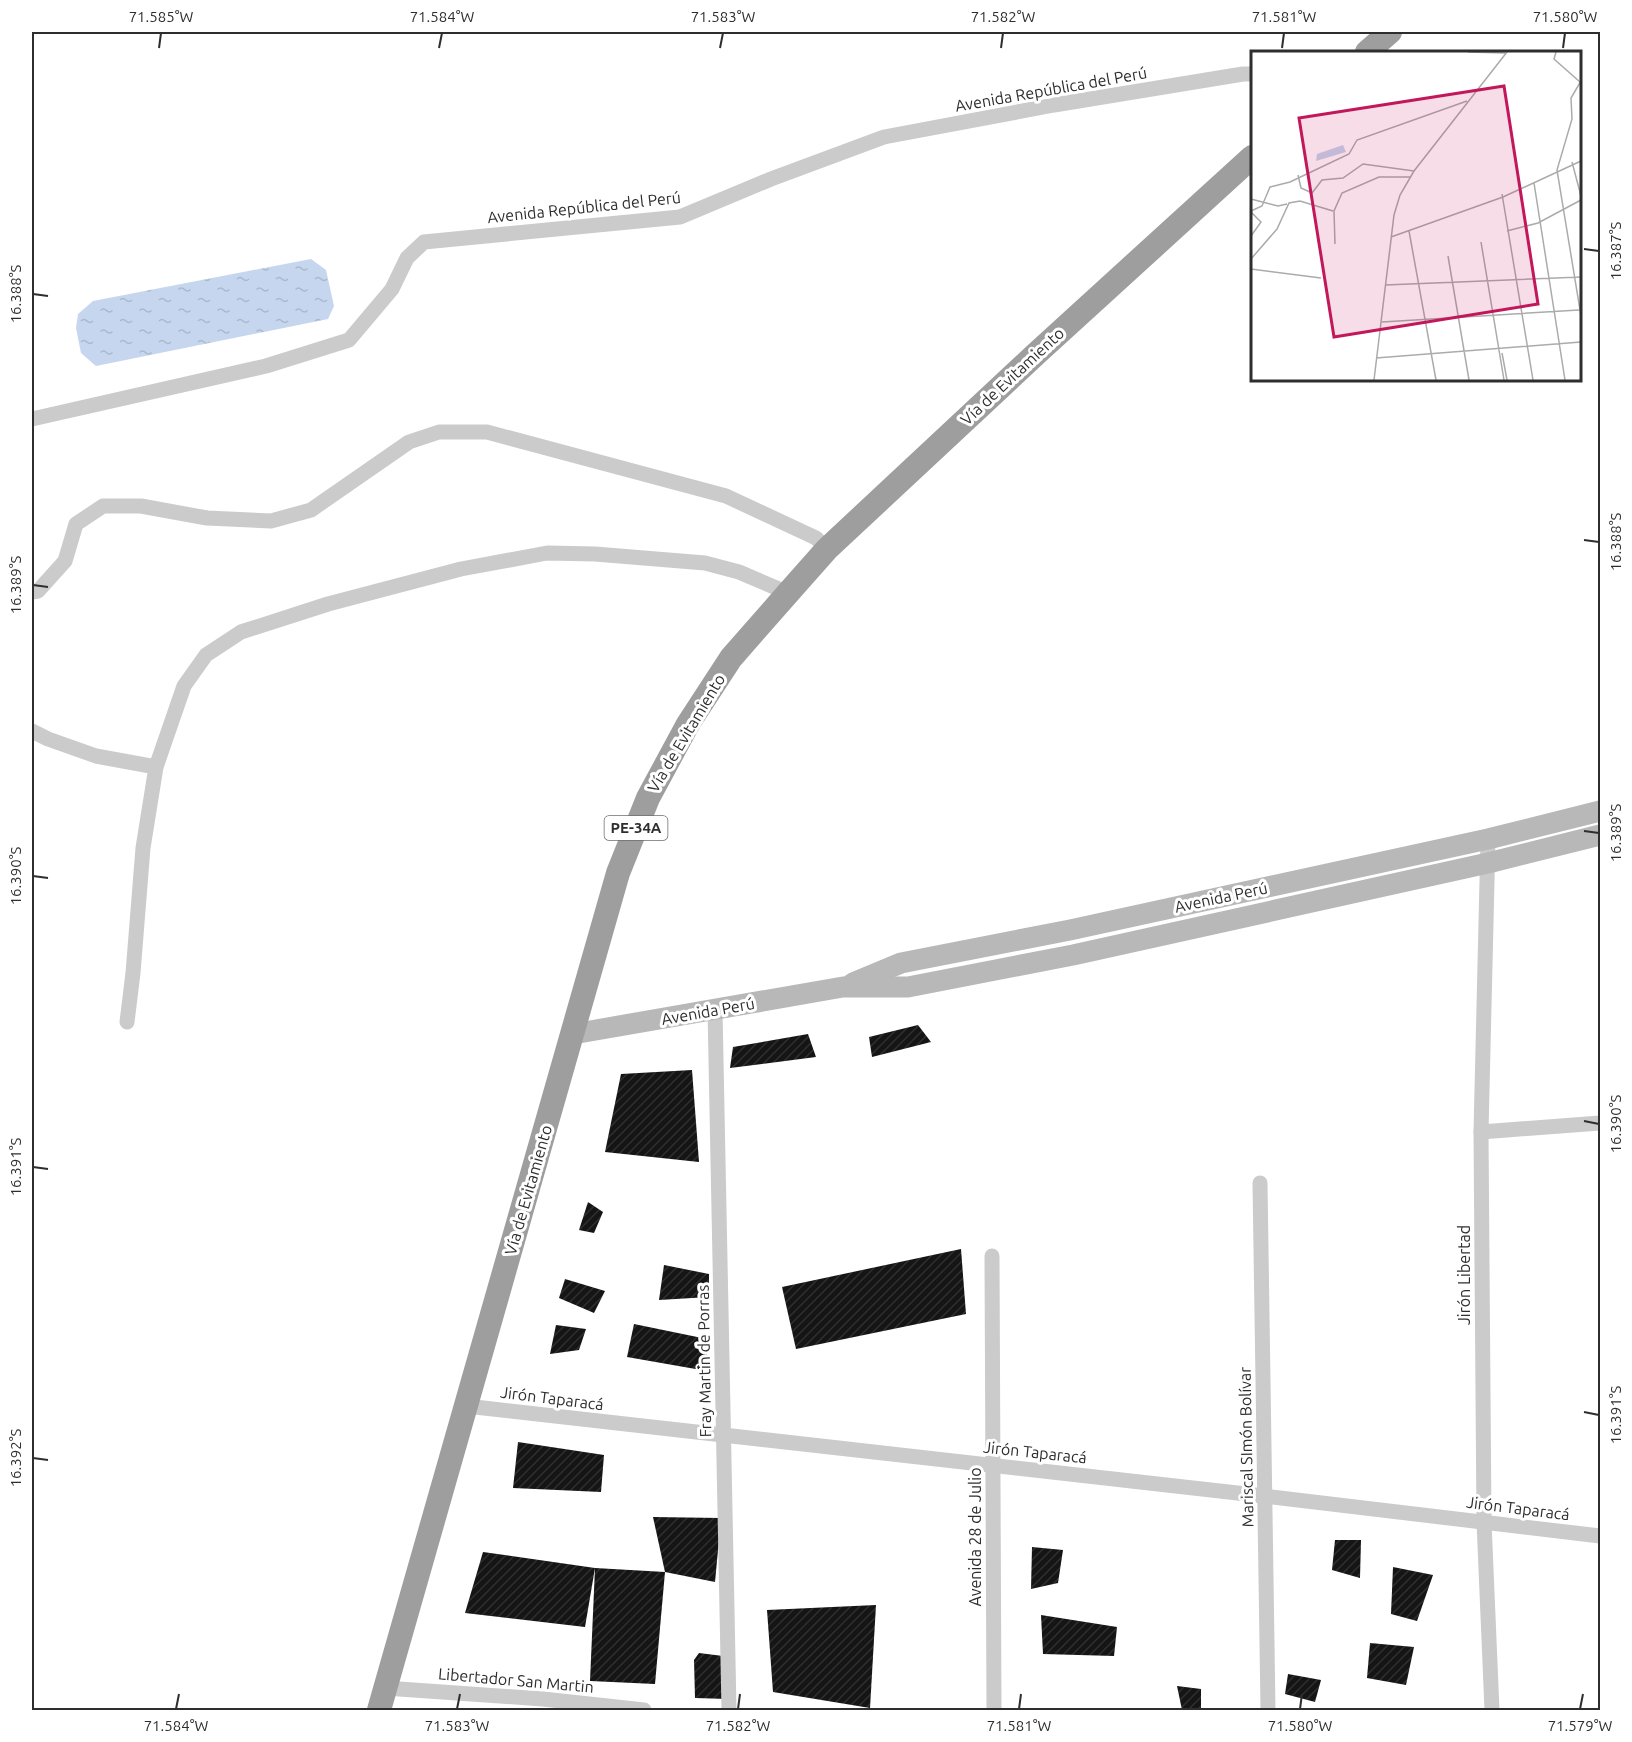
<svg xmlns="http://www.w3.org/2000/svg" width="1632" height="1742" viewBox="0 0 1632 1742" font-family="Ubuntu,sans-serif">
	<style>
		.water { fill: url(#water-ripples) }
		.building { fill: url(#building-hatch) }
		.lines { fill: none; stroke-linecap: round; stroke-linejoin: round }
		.minor { stroke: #cbcbcb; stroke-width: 15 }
		.secondary { stroke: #b8b8b8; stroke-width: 21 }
		.trunk { stroke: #9e9e9e; stroke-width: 24 }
		.ticks { fill: none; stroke: #2e2e2e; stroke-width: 2 }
		.labels { text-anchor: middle; stroke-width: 6; stroke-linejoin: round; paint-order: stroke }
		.shield { fill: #fff; stroke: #6d6d6d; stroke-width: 1.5 }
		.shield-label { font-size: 15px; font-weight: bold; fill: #2e2e2e }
		.street-label { font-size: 16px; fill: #2e2e2e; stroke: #fff }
		.inset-road { fill: none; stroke: #ababab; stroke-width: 1.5 }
		.view { fill: #c2185b; fill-opacity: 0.15; stroke: #c2185b; stroke-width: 3 }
		.inset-edge { fill: none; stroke: #2e2e2e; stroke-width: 3 }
		.neatline { fill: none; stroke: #2e2e2e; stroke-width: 2 }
		.ticks-label { font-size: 15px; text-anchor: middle; fill: #2e2e2e }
	</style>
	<defs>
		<pattern id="water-ripples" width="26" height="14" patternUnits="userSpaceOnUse" patternTransform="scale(1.5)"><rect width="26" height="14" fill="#c5d6ee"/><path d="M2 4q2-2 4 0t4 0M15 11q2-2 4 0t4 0" fill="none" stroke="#aab8cc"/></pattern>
		<pattern id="building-hatch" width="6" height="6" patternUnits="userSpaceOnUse" patternTransform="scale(1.5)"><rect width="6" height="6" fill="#151515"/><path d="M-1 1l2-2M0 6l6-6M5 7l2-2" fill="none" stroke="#2f2f2f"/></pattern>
	</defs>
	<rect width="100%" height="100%" fill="#fff"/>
	<!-- water -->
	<path class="water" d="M311 259 326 270 334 306 328 319 96 366 81 353 76 328 78 314 93 301Z"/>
	<!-- building -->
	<g class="building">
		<path d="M918 1025 931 1042 872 1057 869 1037Z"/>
		<path d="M808 1034 816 1057 730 1068 733 1047Z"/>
		<path d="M692 1070 699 1162 605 1152 621 1074Z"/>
		<path d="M588 1202 603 1212 594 1233 579 1230Z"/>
		<path d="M961 1249 966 1314 796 1349 782 1287Z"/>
		<path d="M664 1265 709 1274V1297L659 1300Z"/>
		<path d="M565 1279 605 1291 594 1313 559 1298Z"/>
		<path d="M634 1324 707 1339V1371L627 1357Z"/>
		<path d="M556 1325 586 1329 579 1350 550 1354Z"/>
		<path d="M518 1442 604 1455 601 1492 513 1488Z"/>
		<path d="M653 1517 721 1518 715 1582 665 1572Z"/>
		<path d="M1335 1540H1361L1360 1578 1332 1570Z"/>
		<path d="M1032 1547 1063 1550 1058 1583 1031 1589Z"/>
		<path d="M483 1552 595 1568 585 1627 465 1613Z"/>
		<path d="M1393 1567 1433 1575 1417 1621 1391 1614Z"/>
		<path d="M595 1568 665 1572 655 1684 590 1681Z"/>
		<path d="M876 1605 870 1708 773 1692 767 1610Z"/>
		<path d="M1041 1615 1117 1627 1114 1656 1043 1654Z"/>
		<path d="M1370 1643 1414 1647 1406 1685 1367 1678Z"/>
		<path d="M699 1653 723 1656 728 1699 695 1698 694 1660Z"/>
		<path d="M1288 1674 1321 1680 1315 1702 1285 1694Z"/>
		<path d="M1177 1686 1201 1689V1710H1182Z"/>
	</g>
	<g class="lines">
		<!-- minor -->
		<g class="minor">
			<path d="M32 419 266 366 349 340 392 289 407 258 424 242 680 217 771 179 884 137 1054 105 1243 74H1252"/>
			<path d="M32 592 38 591 65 561 76 524 103 506H141L207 518 271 521 311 510 409 442 439 432H487L726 496 816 538 827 549"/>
			<path d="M32 731 48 739 96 756 156 767"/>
			<path d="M1488 839 1481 1132 1484 1522 1492 1710"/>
			<path d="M715 1010 729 1710"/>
			<path d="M127 1022 133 973 143 848 156 767 184 686 206 655 241 632 328 604 461 569 547 553 595 554 705 563 739 572 788 593"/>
			<path d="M1481 1132 1600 1123"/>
			<path d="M1260 1183 1268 1710"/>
			<path d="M992 1256 994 1710"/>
			<path d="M466 1406 1264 1496 1600 1536"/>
			<path d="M385 1688 543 1699 644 1710"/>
		</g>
		<!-- secondary -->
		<g class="secondary">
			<path d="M853 983 901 963 1070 930 1488 839 1600 811"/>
			<path d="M573 1034 843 987H908L1073 955 1488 863 1600 835"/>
		</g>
		<!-- trunk -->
		<g class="trunk">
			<path d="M1367 52 1390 32"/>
			<path d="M379 1710 618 873 648 798 688 724 731 658 788 593 827 549 1037 353 1252 157"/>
		</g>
	</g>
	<!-- ticks -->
	<path class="ticks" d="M159 48 161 33M439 48 442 33M720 48 723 33M1001 48 1003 33M1282 48 1284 33M1563 48 1565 33M1584 249 1599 251M33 294 48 296M1584 540 1599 542M33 585 48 587M1584 831 1599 833M33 876 48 878M1584 1121 1599 1124M33 1167 48 1169M1584 1412 1599 1415M33 1458 48 1460M176 1709 179 1694M457 1709 460 1694M738 1709 740 1694M1019 1709 1021 1694M1300 1709 1302 1694M1580 1709 1583 1694"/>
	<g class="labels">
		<!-- shield labels -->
		<rect class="shield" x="604.5" y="816" width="63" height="24" rx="4.5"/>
		<g class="shield-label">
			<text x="636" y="833">PE-34A</text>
		</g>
		<!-- street labels -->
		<g class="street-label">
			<text transform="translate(1051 89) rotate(-10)" y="6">Avenida República del Perú</text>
			<text transform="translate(584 207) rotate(-6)" y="6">Avenida República del Perú</text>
			<text transform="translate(1012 376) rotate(-43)" y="6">Vía de Evitamiento</text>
			<text transform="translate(686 733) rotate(-59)" y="6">Vía de Evitamiento</text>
			<text transform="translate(1221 897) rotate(-12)" y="6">Avenida Perú</text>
			<text transform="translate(708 1011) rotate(-10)" y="6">Avenida Perú</text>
			<text transform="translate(528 1190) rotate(-74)" y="6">Vía de Evitamiento</text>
			<text transform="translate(1464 1275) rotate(-90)" y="6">Jirón Libertad</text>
			<text transform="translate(704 1361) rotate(-91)" y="6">Fray Martin de Porras</text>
			<text transform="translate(552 1398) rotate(7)" y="6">Jirón Taparacá</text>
			<text transform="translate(1246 1447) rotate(-91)" y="6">Mariscal SImón Bolívar</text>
			<text transform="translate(1035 1452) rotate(6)" y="6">Jirón Taparacá</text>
			<text transform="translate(1518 1508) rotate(7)" y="6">Jirón Taparacá</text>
			<text transform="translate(975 1537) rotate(-90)" y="6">Avenida 28 de Julio</text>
			<text transform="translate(516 1680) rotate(5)" y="6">Libertador San Martin</text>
		</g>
	</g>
	<!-- overview -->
	<g transform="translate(1251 51)">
		<rect width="330" height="330" fill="#fff"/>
		<path d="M92 94 95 101 65 110 66 103Z" fill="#c5d6ee"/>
		<path class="inset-road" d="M217 1 254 2M305 1 303 8 329 31M330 30 320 47 321 68 306 119 330 265M321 111 330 145M47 124 50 137 61 142 71 129 92 127 112 113 163 120M283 132 314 329M251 143 282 329M0 148 27 155 36 153M0 160 11 155 19 136 39 131 98 103 106 89 216 50M158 180 185 329M256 180 287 172 330 149M0 185 10 171 0 161M140 186 252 146 330 110M230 191 253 329M84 193 83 160 91 142 128 126H159M197 205 218 329M0 208 26 178 38 152 49 150 82 160M0 218 70 227M134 234 330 226M131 271 328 259M251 302 256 329M125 307 330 291M123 329 143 164 149 144 163 120 256 1"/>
		<path class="view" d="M253 35 287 253 83 286 48 67Z"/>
		<rect width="330" height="330" class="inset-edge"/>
	</g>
	<!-- border -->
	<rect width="1632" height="1742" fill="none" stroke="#ffffff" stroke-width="66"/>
	<rect x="33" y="33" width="1566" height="1676" class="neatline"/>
	<g class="ticks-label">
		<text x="161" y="22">71.585°W</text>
		<text x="442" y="22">71.584°W</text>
		<text x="723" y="22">71.583°W</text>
		<text x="1003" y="22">71.582°W</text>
		<text x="1284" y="22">71.581°W</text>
		<text x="1565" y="22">71.580°W</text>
		<text transform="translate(1616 251) rotate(-90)" y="5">16.387°S</text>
		<text transform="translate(16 294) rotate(-90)" y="5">16.388°S</text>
		<text transform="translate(1616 542) rotate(-90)" y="5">16.388°S</text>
		<text transform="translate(16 585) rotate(-90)" y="5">16.389°S</text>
		<text transform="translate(1616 833) rotate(-90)" y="5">16.389°S</text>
		<text transform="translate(16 876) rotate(-90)" y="5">16.390°S</text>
		<text transform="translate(1616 1124) rotate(-90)" y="5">16.390°S</text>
		<text transform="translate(16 1167) rotate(-90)" y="5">16.391°S</text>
		<text transform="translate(1616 1415) rotate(-90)" y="5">16.391°S</text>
		<text transform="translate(16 1458) rotate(-90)" y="5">16.392°S</text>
		<text x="176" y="1731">71.584°W</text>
		<text x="457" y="1731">71.583°W</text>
		<text x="738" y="1731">71.582°W</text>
		<text x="1019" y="1731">71.581°W</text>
		<text x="1300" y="1731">71.580°W</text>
		<text x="1580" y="1731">71.579°W</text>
	</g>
</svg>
